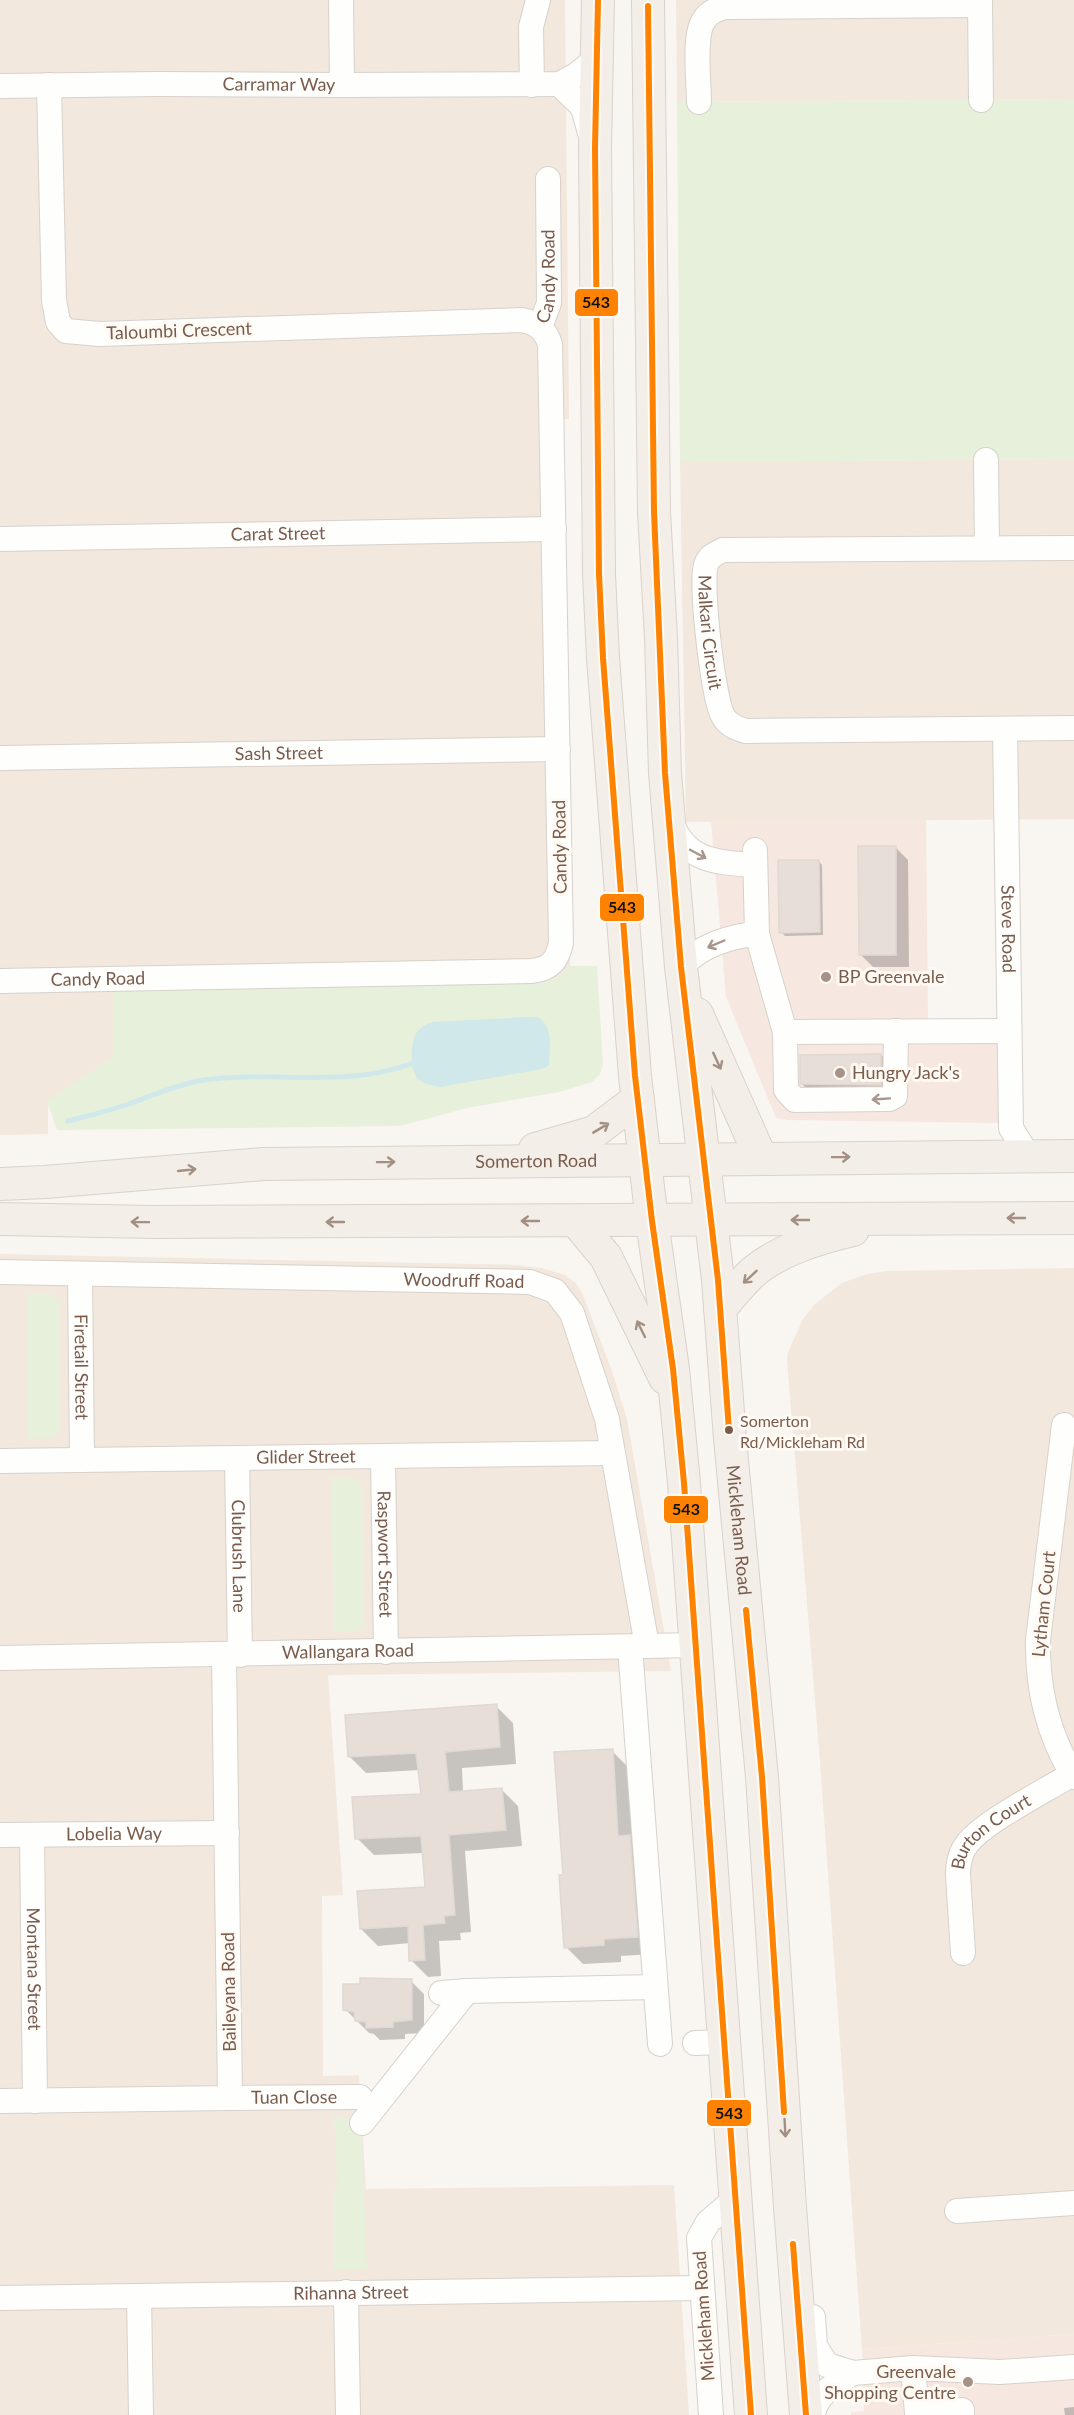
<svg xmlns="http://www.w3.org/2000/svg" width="1074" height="2415" viewBox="0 0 1074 2415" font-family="Lato,sans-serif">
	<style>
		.residential { fill: #f2e8de }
		.commercial { fill: #f6e8e1 }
		.green { fill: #e7f0db }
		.water { fill: #d0e8ea }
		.shadow { fill: #0003 }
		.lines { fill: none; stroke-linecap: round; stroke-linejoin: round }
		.stream { stroke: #d0e8ea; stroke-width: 5 }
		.building { fill: #e6ded7; stroke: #e2d8d2; stroke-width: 1.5 }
		.minor-casing { stroke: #d7d1cb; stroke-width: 26 }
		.major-casing { stroke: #dad1cc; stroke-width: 34 }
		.minor { stroke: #fefefd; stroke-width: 24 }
		.major { stroke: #f3eee8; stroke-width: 32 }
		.bus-1-casing { stroke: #fffaf3; stroke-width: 10 }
		.bus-1 { stroke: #ff8200; stroke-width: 6 }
		.oneway { stroke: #a8958b }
		.oneway2 { stroke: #a48f83 }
		.poi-dot { fill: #a69286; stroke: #fffaf3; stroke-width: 2 }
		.bus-dot { fill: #7a5c4d; stroke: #fffaf3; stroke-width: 2 }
		.labels { text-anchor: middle; stroke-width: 6; stroke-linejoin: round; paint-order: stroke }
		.bus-label { font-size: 16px; fill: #7a5c4d; stroke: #fffaf3; text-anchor: start }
		.street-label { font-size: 18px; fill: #7a5c4d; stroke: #fffaf3 }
		.poi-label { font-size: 18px; fill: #7a5c4d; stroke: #fffaf3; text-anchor: start }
		.line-badge { stroke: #fffaf3; stroke-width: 2 }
		.pale-badge-label { font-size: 16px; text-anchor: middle; font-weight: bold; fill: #111 }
	</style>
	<rect width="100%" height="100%" fill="#f9f5f0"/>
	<!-- residential -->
	<g class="residential">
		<path d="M0 0H565L569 419H562L570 966 562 975 546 982 113 989 114 1057 48 1101V1134L0 1135Z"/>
		<path d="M676 0H1074V99L677 102Z"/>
		<path d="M1074 459V819L686 822 680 462Z"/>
		<path d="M0 1254 516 1265 541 1268 565 1275 576 1283 583 1295 612 1371 627 1419 671 1671 328 1675 343 1895 322 1896 323 2076 359 2075 366 2189 674 2185 689 2415H0Z"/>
		<path d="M1074 1268V2334L862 2349 820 1761 787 1361 788 1352 803 1319 815 1304 842 1283 867 1274 887 1271Z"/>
	</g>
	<!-- commercial -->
	<g class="commercial">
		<path d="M926 820 928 1019 998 1020V1123L787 1120 776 1118 726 997 711 821Z"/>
		<path d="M1074 2334V2415H851V2412L864 2411 862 2349Z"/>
	</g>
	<!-- green -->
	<g class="green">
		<path d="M1074 99V459L680 462 677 102Z"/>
		<path d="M570 966H597L603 1064 600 1074 592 1082 559 1092 467 1108 400 1126 57 1130 47 1101 114 1057 113 989 546 982 562 975Z"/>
		<path d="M27 1294H51L59 1303 60 1431 52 1438 28 1439Z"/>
		<path d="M331 1477H353L362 1485 364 1624 356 1632H334Z"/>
		<path d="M334 2118H361L367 2269 334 2270 333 2189 338 2188Z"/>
	</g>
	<!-- water -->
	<path class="water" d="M529 1017H538C554 1027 550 1048 549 1065L543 1069 440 1087C433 1086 423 1084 418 1079 409 1069 410 1042 417 1032 421 1027 426 1024 433 1022Z"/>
	<!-- shadow -->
	<g class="shadow">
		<path d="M895 847 908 860 909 967H873L860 954Z"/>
		<path d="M819 861 822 865 823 935 785 936 781 932Z"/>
		<path d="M881 1055 894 1068 893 1097 816 1098 803 1085 801 1057Z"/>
		<path d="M496 1706 513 1723 516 1764 462 1768 463 1792 501 1789 518 1806 522 1846 465 1851 471 1932 460 1933 461 1940 439 1941 441 1976 428 1977 411 1960 410 1943 378 1946 361 1929 426 1888 424 1853 374 1855 357 1838 422 1796 420 1770 366 1773 349 1756Z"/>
		<path d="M612 1751 629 1768 654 1954 621 1956V1962L583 1964 566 1947 564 1876Z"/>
		<path d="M411 1981 424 1994V2033L405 2034V2039L380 2040 374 2034 369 2033 345 2009Z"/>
		<path d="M1074 2407V2415H1065L1064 2408Z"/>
	</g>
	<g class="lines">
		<!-- stream -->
		<path class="stream" d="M68 1121C91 1115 113 1110 134 1102 157 1094 181 1083 204 1080 274 1070 345 1089 413 1063"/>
	</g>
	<!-- building -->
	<g class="building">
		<path d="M858 846H896V955H859Z"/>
		<path d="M778 860H819L820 932 779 933Z"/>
		<path d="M881 1054V1085L800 1084V1055Z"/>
		<path d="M497 1704 500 1747 445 1752 449 1792 502 1788 506 1830 449 1835 455 1915 444 1916 445 1923 423 1925 425 1960 409 1961 408 1926 360 1929 357 1891 425 1887 421 1836 355 1839 352 1797 421 1794 416 1753 348 1757 345 1715Z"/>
		<path d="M613 1749 618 1836 630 1835 638 1937 604 1939V1945L564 1948 559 1875H563L554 1752Z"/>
		<path d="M360 1978 412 1979V2020L393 2022V2027L366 2028V2022L355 2021 354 2012 343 2010V1984H360Z"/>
	</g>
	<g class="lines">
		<!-- minor casing -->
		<g class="minor-casing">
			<g id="minor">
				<path d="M341 0 342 85"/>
				<path d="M980 0 981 100"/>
				<path d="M559 84 580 104 584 111 590 133"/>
				<path d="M532 85 531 27 538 0"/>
				<path id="s1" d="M0 86 158 84 342 85 559 84 576 75 597 58"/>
				<path d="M699 102C699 82 693 35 704 20 709 12 716 10 724 7L980 5"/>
				<path id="s2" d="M540 327 549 303 548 179"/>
				<path d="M986 460 987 548"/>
				<path id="s3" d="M0 539 554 529"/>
				<path id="s4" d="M1074 548 723 550C715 554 709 556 706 565 700 584 713 698 723 716 728 725 736 728 746 731L1074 728"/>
				<path id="s5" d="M1005 729 1011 1128 1028 1156"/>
				<path id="s6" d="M0 758 558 749"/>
				<path d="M671 821C685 862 717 862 754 865"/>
				<path d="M755 850 757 934 785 1032 1009 1031"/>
				<path d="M681 967C700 946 729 936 757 934"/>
				<path id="s7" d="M0 981 532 971C551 969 557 960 561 943L550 344C545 329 537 323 522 320L100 334 66 331 58 322 54 300 49 85"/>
				<path d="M785 1032 786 1090 795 1100 889 1099 895 1096 896 1031"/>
				<path id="s8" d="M0 1272 530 1282 555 1291 572 1313 607 1419 647 1646"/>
				<path id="s9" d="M80 1274 82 1460"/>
				<path d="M1064 1425 1038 1640C1037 1689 1048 1735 1074 1777"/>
				<path id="s10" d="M383 1456 386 1652"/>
				<path id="s11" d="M237 1458 240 1655"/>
				<path id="s12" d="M0 1461 612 1453"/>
				<path d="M630 1647 660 2044"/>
				<path id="s13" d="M0 1658 697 1645"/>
				<path id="s14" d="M0 1835 227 1833"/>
				<path id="s15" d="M32 1835 35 2101"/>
				<path id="s16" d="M963 1953 958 1875C958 1864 960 1853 967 1844 983 1822 1047 1790 1072 1774"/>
				<path d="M441 1993 467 1991 655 1987"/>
				<path d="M695 2043 725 2042"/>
				<path id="s17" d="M230 2098 360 2097"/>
				<path d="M0 2101 230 2098 224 1655"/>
				<path d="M362 2123 467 1991"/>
				<path d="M957 2211 1074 2203"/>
				<path d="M346 2292 348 2415"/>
				<path d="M139 2296 141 2415"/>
				<path id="s18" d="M0 2298 702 2288"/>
				<path d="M813 2317 815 2346 827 2365 853 2373 913 2368"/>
				<path d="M711 2415 699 2238 708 2222 736 2198"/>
				<path d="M813 2415C816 2393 836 2384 853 2373"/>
				<path d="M962 2415V2410L917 2413 913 2368 1000 2372 1074 2367"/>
			</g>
		</g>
		<!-- major casing -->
		<g class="major-casing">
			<g id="major">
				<path d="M598 0 595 148 599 574 603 658 635 1076 652 1221 673 1369 684 1483 751 2415"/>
				<path id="s19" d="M648 0 654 512 661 638 665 773 681 967 718 1280 730 1439 762 1777 790 2207 806 2415"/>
				<path d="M697 1014 761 1158"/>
				<path d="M535 1149 594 1132 638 1099"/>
				<path id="s20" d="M0 1184 45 1182 264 1164 1074 1156"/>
				<path d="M0 1219 153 1222 1074 1218"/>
				<path d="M576 1221 606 1257 665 1378"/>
				<path d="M720 1309C730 1297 740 1285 751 1274 778 1250 819 1238 853 1230"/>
			</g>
		</g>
		<!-- minor -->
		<use href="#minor" class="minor"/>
		<!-- major -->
		<use href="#major" class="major"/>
		<!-- bus-1 casing -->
		<g class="bus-1-casing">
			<g id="bus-1">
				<path d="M598 0 595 148 599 574 603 658 635 1076 652 1221 673 1369 684 1483 751 2415"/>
				<path d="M648 6 654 512 665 773 681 967 718 1280 729 1430"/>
				<path d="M746 1610 762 1777 784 2112"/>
				<path d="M793 2244 806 2415"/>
			</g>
		</g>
		<!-- bus-1 -->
		<use href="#bus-1" class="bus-1"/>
	</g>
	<!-- one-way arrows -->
	<defs><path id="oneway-shaft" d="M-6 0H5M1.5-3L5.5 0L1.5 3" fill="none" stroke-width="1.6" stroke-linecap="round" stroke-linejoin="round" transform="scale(1.5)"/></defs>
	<g class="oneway">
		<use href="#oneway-shaft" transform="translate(698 854) rotate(28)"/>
		<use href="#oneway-shaft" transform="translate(716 944) rotate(157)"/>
		<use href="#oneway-shaft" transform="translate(881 1099) rotate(176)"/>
	</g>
	<g class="oneway2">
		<use href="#oneway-shaft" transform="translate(717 1061) rotate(65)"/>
		<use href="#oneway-shaft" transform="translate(601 1128) rotate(-31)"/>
		<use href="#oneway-shaft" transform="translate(841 1157) rotate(-1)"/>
		<use href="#oneway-shaft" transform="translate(386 1162) rotate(-1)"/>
		<use href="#oneway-shaft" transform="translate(187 1170) rotate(-6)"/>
		<use href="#oneway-shaft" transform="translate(1016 1218) rotate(180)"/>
		<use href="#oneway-shaft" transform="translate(800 1220) rotate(180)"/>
		<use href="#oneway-shaft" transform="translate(530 1221) rotate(180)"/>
		<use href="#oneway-shaft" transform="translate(140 1222) rotate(-179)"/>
		<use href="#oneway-shaft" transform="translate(335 1222) rotate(180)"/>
		<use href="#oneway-shaft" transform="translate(750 1277) rotate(137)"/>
		<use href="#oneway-shaft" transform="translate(641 1329) rotate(-116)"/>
		<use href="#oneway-shaft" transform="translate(785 2128) rotate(87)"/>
	</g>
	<!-- markers -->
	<g class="poi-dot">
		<circle cx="826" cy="977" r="6"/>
		<circle cx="840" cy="1073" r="6"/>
		<circle cx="968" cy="2382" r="6"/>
	</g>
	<circle class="bus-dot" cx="729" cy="1430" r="5"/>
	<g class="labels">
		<!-- bus labels -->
		<g class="bus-label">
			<text x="740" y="1427">Somerton<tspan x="740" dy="21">Rd/Mickleham Rd</tspan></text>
		</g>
		<!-- street labels -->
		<g class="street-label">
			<text dy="6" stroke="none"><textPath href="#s1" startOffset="279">Carramar Way</textPath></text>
			<text dy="6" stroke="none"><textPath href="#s2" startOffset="52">Candy Road</textPath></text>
			<text transform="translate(179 331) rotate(-2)" y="6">Taloumbi Crescent</text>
			<text dy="6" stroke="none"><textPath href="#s3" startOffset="278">Carat Street</textPath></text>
			<text dy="6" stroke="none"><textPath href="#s4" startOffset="442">Malkari Circuit</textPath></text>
			<text dy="6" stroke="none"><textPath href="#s6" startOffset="279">Sash Street</textPath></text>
			<text transform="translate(560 847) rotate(-91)" y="6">Candy Road</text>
			<text dy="6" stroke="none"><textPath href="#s5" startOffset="200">Steve Road</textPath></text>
			<text dy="6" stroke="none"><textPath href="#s7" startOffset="98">Candy Road</textPath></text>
			<text dy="6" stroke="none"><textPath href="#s20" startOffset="537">Somerton Road</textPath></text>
			<text dy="6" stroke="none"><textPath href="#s8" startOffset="464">Woodruff Road</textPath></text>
			<text dy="6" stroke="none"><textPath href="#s9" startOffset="93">Firetail Street</textPath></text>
			<text dy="6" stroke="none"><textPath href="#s12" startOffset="306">Glider Street</textPath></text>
			<text dy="6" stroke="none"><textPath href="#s19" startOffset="1534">Mickleham Road</textPath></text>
			<text dy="6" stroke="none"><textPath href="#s10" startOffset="98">Raspwort Street</textPath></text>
			<text dy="6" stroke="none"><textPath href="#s11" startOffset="98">Clubrush Lane</textPath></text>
			<text transform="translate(1044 1604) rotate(-84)" y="6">Lytham Court</text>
			<text dy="6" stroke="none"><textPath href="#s13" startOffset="348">Wallangara Road</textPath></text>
			<text dy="6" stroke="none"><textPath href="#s14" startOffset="114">Lobelia Way</textPath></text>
			<text dy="6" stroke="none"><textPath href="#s16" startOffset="136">Burton Court</textPath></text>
			<text dy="6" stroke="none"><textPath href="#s15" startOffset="134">Montana Street</textPath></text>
			<text transform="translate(229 1992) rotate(-91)" y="6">Baileyana Road</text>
			<text dy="6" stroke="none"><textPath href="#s17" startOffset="64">Tuan Close</textPath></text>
			<text dy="6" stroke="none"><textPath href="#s18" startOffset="351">Rihanna Street</textPath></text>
			<text transform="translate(704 2316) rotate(-94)" y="6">Mickleham Road</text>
		</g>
		<!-- poi labels -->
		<g class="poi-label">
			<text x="838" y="983">BP Greenvale</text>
			<text x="852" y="1079">Hungry Jack's</text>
			<text x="956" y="2378" text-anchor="end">Greenvale<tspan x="956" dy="21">Shopping Centre</tspan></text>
		</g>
	</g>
	<g class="line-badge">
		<rect x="574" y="288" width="45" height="29" rx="6" fill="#ff8200"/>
		<rect x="599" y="893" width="46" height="29" rx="6" fill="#ff8200"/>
		<rect x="663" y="1495" width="46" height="29" rx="6" fill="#ff8200"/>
		<rect x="706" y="2099" width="46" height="28" rx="6" fill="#ff8200"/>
	</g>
	<g class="pale-badge-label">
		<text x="596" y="308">543</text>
		<text x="622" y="913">543</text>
		<text x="686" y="1515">543</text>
		<text x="729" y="2119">543</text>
	</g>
</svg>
